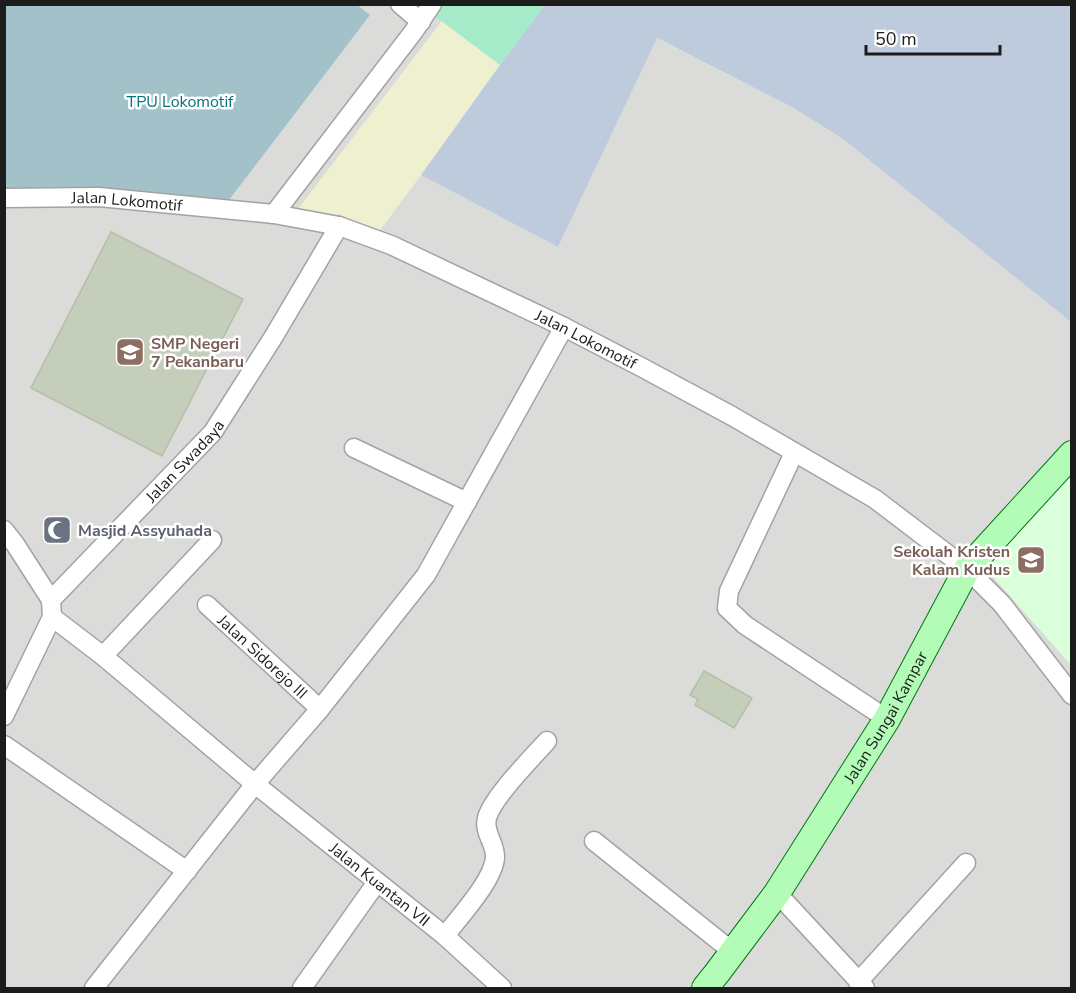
<svg xmlns="http://www.w3.org/2000/svg" width="1076" height="993" viewBox="0 0 1076 993" font-family="'Nunito Sans',sans-serif">
	<style>
		.residential { fill: #dbdbd9 }
		.commercial { fill: #eef0d0 }
		.education { fill: #daffdb }
		.grass { fill: #a5ebca }
		.wetland { fill: #becbdd }
		.cemetery { fill: #a2c1c8 }
		.building { fill: #c5cebb; stroke: #b3c0a4; stroke-width: 1.5 }
		.lines { fill: none; stroke-linecap: round; stroke-linejoin: round }
		.street-casing { stroke: #a3a3a3; stroke-width: 21 }
		.secondary-casing { stroke: #017610; stroke-width: 28 }
		.street { stroke: #fff; stroke-width: 18 }
		.secondary { stroke: #b2fcb8; stroke-width: 26 }
		.labels { text-anchor: middle; stroke-width: 5; stroke-linejoin: round; paint-order: stroke }
		.park-label { font-size: 16px; fill: #07717e; stroke: #fff }
		.street-label { font-size: 16px; fill: #1c1c1c; stroke: #fff }
		.education-label { font-size: 16px; font-weight: bold; fill: #785e54; stroke: #fff; text-anchor: start }
		.worship-label { font-size: 16px; font-weight: bold; fill: #5b616d; stroke: #fff; text-anchor: start }
	</style>
	<rect width="100%" height="100%" fill="#e6eee2"/>
	<!-- residential -->
	<path class="residential" d="M356 5H420L442 21 299 209 340 215 377 233 421 175 558 247 656 38 792 107 843 139 1071 322V466L988 571 1071 665V988H5L4 194 370 16Z"/>
	<!-- commercial -->
	<path class="commercial" d="M442 21 500 65 421 175 378 233 340 215 298 209Z"/>
	<!-- education -->
	<path class="education" d="M1071 466V665L988 571 994 550Z"/>
	<!-- grass -->
	<path class="grass" d="M420 5H545L500 65Z"/>
	<!-- wetland -->
	<path class="wetland" d="M545 5H1071V322L843 139 792 107 657 38 558 247 421 175 500 65Z"/>
	<!-- cemetery -->
	<path class="cemetery" d="M356 4 370 15 229 200 100 193 5 194 4 5Z"/>
	<!-- building -->
	<g class="building">
		<path d="M111 232 243 299 162 456 31 388Z"/>
		<path d="M704 671 752 698 734 728 695 705 698 699 690 695Z"/>
	</g>
	<g class="lines">
		<!-- street casing -->
		<g class="street-casing">
			<g id="street">
				<path d="M400 4 421 22"/>
				<path id="s1" d="M4 198 99 197 274 214 339 226 391 245 564 327 643 368 732 416 875 499 967 569 1002 604 1072 695"/>
				<path d="M274 214 414 31 432 4"/>
				<path d="M354 448 467 502"/>
				<path d="M794 453 729 591 727 608 745 625 887 719"/>
				<path d="M4 530 15 544 51 600"/>
				<path id="s2" d="M207 605 320 709"/>
				<path id="s3" d="M52 617 103 656 255 784 445 936 502 988"/>
				<path d="M103 656 212 540"/>
				<path id="s4" d="M4 716 52 617 51 600 213 432 274 336 339 226"/>
				<path d="M4 745 187 871"/>
				<path d="M594 841 733 952"/>
				<path d="M777 893 865 988"/>
				<path d="M445 936C459 917 493 881 495 858 496 843 483 833 487 818 492 798 531 759 547 741"/>
				<path d="M858 982 966 863"/>
				<path d="M94 988 255 784 320 709 426 575 564 327"/>
				<path d="M302 988 377 882"/>
			</g>
		</g>
		<!-- secondary casing -->
		<g class="secondary-casing">
			<g id="secondary">
				<path id="s5" d="M705 988 717 973 777 893 887 719 967 569 1072 454"/>
			</g>
		</g>
		<!-- street -->
		<use href="#street" class="street"/>
		<!-- secondary -->
		<use href="#secondary" class="secondary"/>
	</g>
	<!-- icons -->
	<defs>
		<g id="school-square" transform="scale(1.5)"><rect x="-9" y="-9" width="18" height="18" rx="4" fill="#8d6e63" stroke="#fff"/><path d="M0-5L7-2L0 1L-7-2ZM-4 1L0 2.5L4 1V4Q0 6-4 4Z" fill="#fff"/></g>
		<g id="mosque-square" transform="scale(1.5)"><rect x="-9" y="-9" width="18" height="18" rx="4" fill="#6b7280" stroke="#fff"/><path d="M3.5-4.9A6 6 0 1 0 3.5 4.9A5 5 0 1 1 3.5-4.9Z" fill="#fff"/></g>
	</defs>
	<g fill-rule="evenodd">
		<use href="#school-square" x="130" y="352"/>
		<use href="#mosque-square" x="57" y="530"/>
		<use href="#school-square" x="1031" y="560"/>
	</g>
	<g class="labels">
		<!-- park labels -->
		<g class="park-label">
			<text x="180" y="107">TPU Lokomotif</text>
		</g>
		<!-- street labels -->
		<g class="street-label">
			<text dy="6" stroke="none"><textPath href="#s1" startOffset="123">Jalan Lokomotif</textPath></text>
			<text dy="6" stroke="none"><textPath href="#s1" startOffset="609">Jalan Lokomotif</textPath></text>
			<text dy="6" stroke="none"><textPath href="#s4" startOffset="320">Jalan Swadaya</textPath></text>
			<text dy="6" stroke="none"><textPath href="#s2" startOffset="76">Jalan Sidorejo III</textPath></text>
			<text dy="6" stroke="none"><textPath href="#s5" startOffset="326">Jalan Sungai Kampar</textPath></text>
			<text dy="6" stroke="none"><textPath href="#s3" startOffset="423">Jalan Kuantan VII</textPath></text>
		</g>
		<!-- education labels -->
		<g class="education-label">
			<text x="151" y="349">SMP Negeri<tspan x="151" dy="18">7 Pekanbaru</tspan></text>
			<text x="1010" y="557" text-anchor="end">Sekolah Kristen<tspan x="1010" dy="18">Kalam Kudus</tspan></text>
		</g>
		<!-- worship labels -->
		<g class="worship-label">
			<text x="78" y="536">Masjid Assyuhada</text>
		</g>
	</g>
	<!-- border -->
	<rect width="1076" height="993" fill="none" stroke="#1c1c1c" stroke-width="12"/>
	<!-- scale -->
	<path d="M866 45v9h134v-9" fill="none" stroke="#1c1c1c" stroke-width="3"/>
	<text x="875" y="45" font-size="18" fill="#1c1c1c" stroke="#ffffff" stroke-width="4.5" paint-order="stroke">50 m</text>
</svg>
